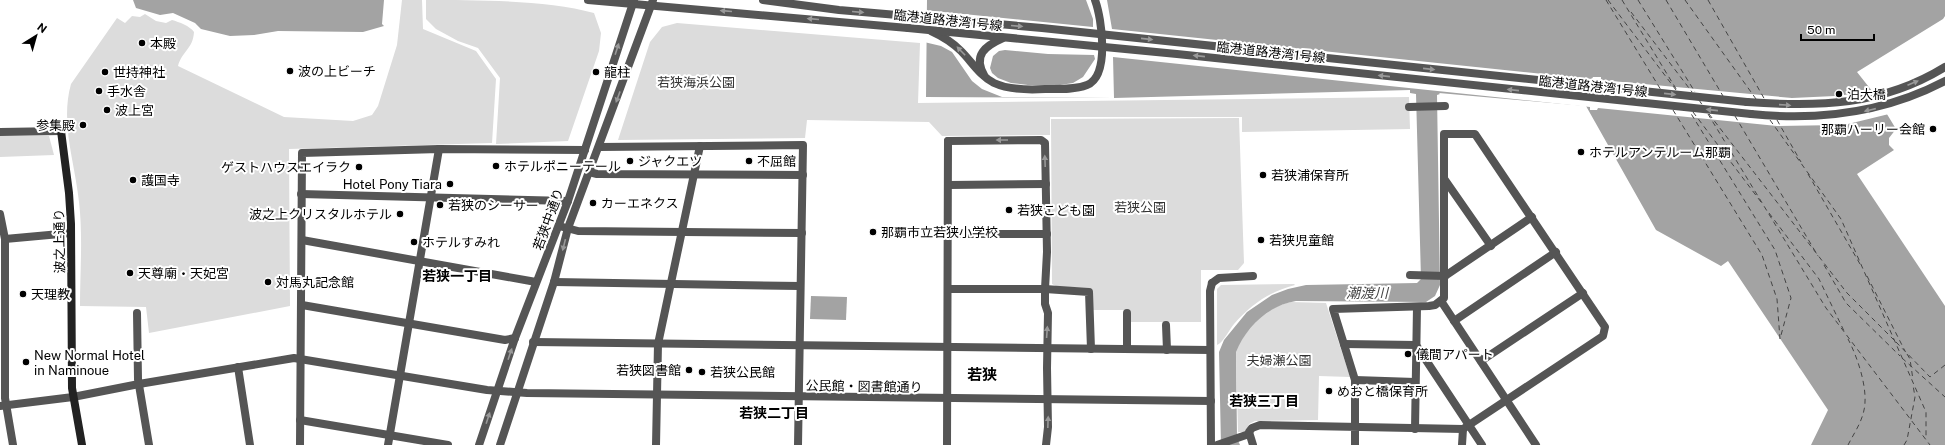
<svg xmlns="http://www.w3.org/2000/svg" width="1945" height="445" viewBox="0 0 1945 445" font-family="'Public Sans','Noto Sans JP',sans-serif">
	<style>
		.green { fill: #dcdcdc }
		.water { fill: #a3a3a3 }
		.pier { fill: #fff; fill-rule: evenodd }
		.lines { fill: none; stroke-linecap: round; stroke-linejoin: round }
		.ferry { stroke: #444; stroke-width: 1; stroke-dasharray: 5 4; stroke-linecap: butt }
		.pedestrian { stroke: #555; stroke-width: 8 }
		.minor { stroke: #555; stroke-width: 8 }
		.tertiary { stroke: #555; stroke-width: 8 }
		.secondary { stroke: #222; stroke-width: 8 }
		.tertiary-bridge { stroke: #555; stroke-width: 8 }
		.oneway { fill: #999 }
		.poi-dot { fill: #000; stroke: #fff; stroke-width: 1.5 }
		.labels { text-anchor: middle; stroke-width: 4; stroke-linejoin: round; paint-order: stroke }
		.street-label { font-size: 13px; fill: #000; stroke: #fff }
		.poi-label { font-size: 13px; fill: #000; stroke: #fff; text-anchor: start }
		.park-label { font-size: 13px; fill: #333; stroke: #fff }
		.neighbourhood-label { font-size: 14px; font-weight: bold; fill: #000; stroke: #fff }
		.water-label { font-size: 14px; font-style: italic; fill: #444; stroke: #fff }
		.quarter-label { font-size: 15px; font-weight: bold; fill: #000; stroke: #fff }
	</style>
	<rect width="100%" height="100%" fill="#fff"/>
	<!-- green -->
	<g class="green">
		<path d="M402 0H422L423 29 476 51 496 79 492 143 289 149 290 306 149 333 146 307 80 306C80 272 83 236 79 202 75 163 60 123 71 84L117 18 125 23 132 16 140 17 145 14 156 21 166 23 172 20C179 22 190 26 194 32 193 49 182 51 178 66L284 117 353 121 372 115 378 106 397 45Z"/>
		<path d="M426 0C477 0 547 0 594 13L601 33 599 51 568 141 496 144 500 78 478 48 458 41 436 29 426 19Z"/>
		<path d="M677 23 920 43 918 103 1409 97 1410 129 1242 132V117H1050V135L942 136 929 122 807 120 805 138 618 140 650 42 662 27Z"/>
		<path d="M1239 118 1244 263 1238 270H1201V322H1131L1130 310H1091L1090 288 1058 287 1052 284 1051 119Z"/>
		<path d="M0 136H49L54 155 0 157Z"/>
		<path d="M1294 284 1295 285C1269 292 1252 304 1234 324 1229 330 1223 343 1217 345V289L1221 285Z"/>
		<path d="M1291 302 1326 303 1350 377 1319 376 1318 420 1255 421 1249 424 1246 432H1238L1236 350C1245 330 1268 306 1291 302Z"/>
	</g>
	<!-- water -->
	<g class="water">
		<path d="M133 0H384L382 24 384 26 363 32 278 31 254 35 230 36 201 29 195 23 173 13 160 15 136 8Z"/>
		<path d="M927 0H1945V16L1943 19 1857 72 1876 96 1896 129 1889 138V145L1894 150 1857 174 1945 306V445H1811L1828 410 1728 261 1721 266 1656 230 1586 106 1439 93 1440 94 1437 95 1440 285 1435 296 1426 302 1296 301C1269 305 1246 327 1236 352L1237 438 1240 445H1221L1219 352 1224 340 1247 312 1272 295 1288 289 1306 285 1417 283 1421 279 1416 94 1410 93V90L1114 98 926 97Z"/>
		<path d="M811 296 847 297 846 320 810 319Z"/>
	</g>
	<!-- pier -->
	<path class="pier" d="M1086 0H1107L1112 29 1592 79 1593 77H1601V80L1792 98 1835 96V94L1843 93 1844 95 1873 90 1889 114 1848 124 1847 126 1840 127 1839 125 1777 126 1598 108 1597 110H1590V107L1113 57 1114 98 1002 97 982 89 972 81 952 52 941 46 924 42V10L1093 27V19ZM1005 50 1048 54 1094 55 1095 59 1083 77 1073 83 1060 85H1028L1011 83 998 78 992 73 990 68 993 56 999 51Z"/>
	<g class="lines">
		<!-- ferry -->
		<g class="ferry">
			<path d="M1606 0 1661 90"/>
			<path d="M1608 0 1676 90"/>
			<path d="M1622 0 1678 92"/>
			<path d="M1638 0 1695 92"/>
			<path d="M1666 0 1723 96"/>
			<path d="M1685 0 1756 99"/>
			<path d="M1708 0 1765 100"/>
			<path d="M1631 12 1692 92"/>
			<path d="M1699 100 1703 106"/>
			<path d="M1673 110 1762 255 1777 299 1780 339 1791 298 1775 250 1690 112"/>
			<path d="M1693 112 1761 202"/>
			<path d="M1708 114 1826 308 1930 445"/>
			<path d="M1709 114 1847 293 1894 340"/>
			<path d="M1735 116 1818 256"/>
			<path d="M1770 120 1841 219 1926 412V438"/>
			<path d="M1777 120 1801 162"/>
			<path d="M1808 174 1860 264"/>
			<path d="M1769 213 1819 279 1845 333"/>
			<path d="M1824 265 1846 303 1900 356"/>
			<path d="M1867 276 1905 351"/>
			<path d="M1896 342 1930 377 1945 365"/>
			<path d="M1907 354 1910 359 1913 380"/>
			<path d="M1902 358 1945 397"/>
			<path d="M1848 445C1853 435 1860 425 1863 414 1870 393 1858 358 1848 339"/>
			<path d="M1904 445 1907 440 1915 397 1913 385"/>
		</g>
		<!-- pedestrian -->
		<g class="pedestrian">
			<path d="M1409 107 1445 106"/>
			<path d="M1410 275 1445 276"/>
			<path d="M1217 445 1249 434"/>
		</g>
		<!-- minor -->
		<g class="minor">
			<path d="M948 141 1041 140 1045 143 1047 252 1045 289V304L1048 313 1047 368 1048 427 1046 445"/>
			<path d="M599 147 803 145 798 445"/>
			<path d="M589 172 597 174 803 175"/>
			<path d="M1445 180 1491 246"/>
			<path d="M949 185 1046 184"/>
			<path d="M301 194 568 201"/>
			<path d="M0 214 5 239V398L13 445"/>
			<path d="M559 226 578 231 802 233"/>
			<path d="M948 234H1047"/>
			<path d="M5 239 71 233"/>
			<path d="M302 240 536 282"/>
			<path d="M1445 276 1532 217"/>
			<path d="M554 282 800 286"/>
			<path d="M1212 283 1219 278 1253 276"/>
			<path d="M948 289H1045L1089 292 1091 349"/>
			<path d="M302 305 505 340 515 338"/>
			<path d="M137 313 138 379 149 445"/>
			<path d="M1127 313V349"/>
			<path d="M1454 321 1556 252"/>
			<path d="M1166 325 1167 350"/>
			<path d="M533 342 1210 350"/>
			<path d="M1344 344 1416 345 1482 445"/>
			<path d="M300 359 487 390 527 393 1211 401"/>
			<path d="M1481 361 1583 293"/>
			<path d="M238 367 250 445"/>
			<path d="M1355 380 1415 382"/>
			<path d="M300 420 448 445"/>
			<path d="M1415 429 1417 307"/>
			<path d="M300 445 302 153 439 149 585 150"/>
			<path d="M388 445 439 149"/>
			<path d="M656 445 658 344 700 146"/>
			<path d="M1253 445 1249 432 1252 428 1260 425 1463 429 1603 336 1605 327 1475 134H1444V298L1435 305 1429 306 1333 309 1355 380V445"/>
			<path d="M1462 445 1463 429"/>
		</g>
		<!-- tertiary -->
		<g class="tertiary">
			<path d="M588 0 908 28"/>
			<path d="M763 0 839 10 909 16"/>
			<path d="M931 31C942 36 952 42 961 51 972 62 979 75 994 83 1009 90 1028 90 1045 89 1058 89 1074 90 1087 85 1110 76 1102 19 1095 0"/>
			<path d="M984 75C973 55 985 46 1003 38"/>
			<path d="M1747 102C1818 107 1882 106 1945 67"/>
			<path d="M1751 114C1819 121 1884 113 1945 81"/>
			<path d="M0 132 61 131"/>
			<path d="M1441 301 1536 445"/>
			<path d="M0 406 73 397 139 384 294 358 300 359"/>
			<path d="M479 445 515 338 568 201 634 0"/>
			<path d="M500 445 554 282 568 228 653 0"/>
			<path d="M947 445 948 141"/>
			<path d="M1211 445 1210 291 1212 283"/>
		</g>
		<!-- secondary -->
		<path class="secondary" d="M61 131 69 193 71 224 72 388 82 445"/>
		<!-- tertiary-bridge -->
		<g class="tertiary-bridge">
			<path d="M909 16 1042 28 1747 102"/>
			<path d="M908 28 1177 54 1751 114"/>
		</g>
	</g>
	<!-- one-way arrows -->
	<defs><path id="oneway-solid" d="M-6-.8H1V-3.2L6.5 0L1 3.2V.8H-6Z"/></defs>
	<g class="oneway">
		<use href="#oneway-solid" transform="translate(726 11) rotate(-175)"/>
		<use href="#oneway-solid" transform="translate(858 12) rotate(5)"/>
		<use href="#oneway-solid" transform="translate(813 19) rotate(-175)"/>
		<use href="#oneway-solid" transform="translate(1017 26) rotate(5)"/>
		<use href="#oneway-solid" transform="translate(1147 39) rotate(6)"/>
		<use href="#oneway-solid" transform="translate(617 49) rotate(-72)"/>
		<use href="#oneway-solid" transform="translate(961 51) rotate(-134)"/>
		<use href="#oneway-solid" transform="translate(1199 56) rotate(-174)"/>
		<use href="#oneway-solid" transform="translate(1429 69) rotate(6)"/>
		<use href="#oneway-solid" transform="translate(1384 76) rotate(-174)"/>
		<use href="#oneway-solid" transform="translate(1913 83) rotate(-23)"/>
		<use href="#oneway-solid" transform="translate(1513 90) rotate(-174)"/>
		<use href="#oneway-solid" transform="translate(1670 94) rotate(6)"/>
		<use href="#oneway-solid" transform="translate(618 97) rotate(110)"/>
		<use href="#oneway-solid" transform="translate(1785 105) rotate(4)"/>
		<use href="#oneway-solid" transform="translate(1712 110) rotate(-174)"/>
		<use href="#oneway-solid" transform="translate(1870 110) rotate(167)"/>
		<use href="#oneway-solid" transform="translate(1002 140) rotate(180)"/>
		<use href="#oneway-solid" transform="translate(1045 161) rotate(-92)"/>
		<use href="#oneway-solid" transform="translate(564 245) rotate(104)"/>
		<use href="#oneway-solid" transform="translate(1047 332) rotate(-86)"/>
		<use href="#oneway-solid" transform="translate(510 354) rotate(-71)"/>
		<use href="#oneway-solid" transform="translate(488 418) rotate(-72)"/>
		<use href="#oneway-solid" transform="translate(1048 422) rotate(-88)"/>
	</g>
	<!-- markers -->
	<g class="poi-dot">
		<circle cx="142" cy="43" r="4"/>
		<circle cx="290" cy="71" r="4"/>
		<circle cx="105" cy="72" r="4"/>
		<circle cx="596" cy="72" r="4"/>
		<circle cx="99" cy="91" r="4"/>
		<circle cx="1839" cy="94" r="4"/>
		<circle cx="107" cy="110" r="4"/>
		<circle cx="83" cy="125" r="4"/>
		<circle cx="1933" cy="129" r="4"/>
		<circle cx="1581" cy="152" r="4"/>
		<circle cx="630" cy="161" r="4"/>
		<circle cx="749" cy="161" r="4"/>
		<circle cx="496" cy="166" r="4"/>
		<circle cx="359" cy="167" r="4"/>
		<circle cx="1263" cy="175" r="4"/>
		<circle cx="133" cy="180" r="4"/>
		<circle cx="450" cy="184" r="4"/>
		<circle cx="593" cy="203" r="4"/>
		<circle cx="440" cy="205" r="4"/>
		<circle cx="1009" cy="210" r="4"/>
		<circle cx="400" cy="214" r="4"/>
		<circle cx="873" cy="232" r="4"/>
		<circle cx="1261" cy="240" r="4"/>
		<circle cx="414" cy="242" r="4"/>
		<circle cx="130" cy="273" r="4"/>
		<circle cx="268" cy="282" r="4"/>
		<circle cx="23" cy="294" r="4"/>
		<circle cx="1408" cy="354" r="4"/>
		<circle cx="26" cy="362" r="4"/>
		<circle cx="689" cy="370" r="4"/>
		<circle cx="702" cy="372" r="4"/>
		<circle cx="1329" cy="391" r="4"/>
	</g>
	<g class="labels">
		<!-- street labels -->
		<g class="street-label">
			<text transform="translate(948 20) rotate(6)" y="5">臨港道路港湾1号線</text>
			<text transform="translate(1271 52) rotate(6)" y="5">臨港道路港湾1号線</text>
			<text transform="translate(1593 86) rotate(6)" y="5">臨港道路港湾1号線</text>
			<text transform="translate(548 219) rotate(-70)" y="5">若狭中通り</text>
			<text transform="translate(59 241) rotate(-91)" y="5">波之上通り</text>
			<text transform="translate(864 386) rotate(1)" y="5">公民館・図書館通り</text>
		</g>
		<!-- poi labels -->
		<g class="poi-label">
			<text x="150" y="48">本殿</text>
			<text x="298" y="76">波の上ビーチ</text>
			<text x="113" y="77">世持神社</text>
			<text x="604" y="77">龍柱</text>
			<text x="107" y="96">手水舎</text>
			<text x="1847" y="99">泊大橋</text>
			<text x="115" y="115">波上宮</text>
			<text x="75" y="130" text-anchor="end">参集殿</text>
			<text x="1925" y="134" text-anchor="end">那覇ハーリー会館</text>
			<text x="1589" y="157">ホテルアンテルーム那覇</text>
			<text x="638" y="166">ジャクエツ</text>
			<text x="757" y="166">不屈館</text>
			<text x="504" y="171">ホテルポニーテール</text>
			<text x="351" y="172" text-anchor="end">ゲストハウスエイラク</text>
			<text x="1271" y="180">若狭浦保育所</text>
			<text x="141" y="185">護国寺</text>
			<text x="442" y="189" text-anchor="end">Hotel Pony Tiara</text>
			<text x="601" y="208">カーエネクス</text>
			<text x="448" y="210">若狭のシーサー</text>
			<text x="1017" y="215">若狭こども園</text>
			<text x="392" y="219" text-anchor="end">波之上クリスタルホテル</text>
			<text x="881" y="237">那覇市立若狭小学校</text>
			<text x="1269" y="245">若狭児童館</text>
			<text x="422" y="247">ホテルすみれ</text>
			<text x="138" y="278">天尊廟・天妃宮</text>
			<text x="276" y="287">対馬丸記念館</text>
			<text x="31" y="299">天理教</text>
			<text x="1416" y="359">儀間アパート</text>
			<text x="34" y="360">New Normal Hotel<tspan x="34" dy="15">in Naminoue</tspan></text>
			<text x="681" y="375" text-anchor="end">若狭図書館</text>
			<text x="710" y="377">若狭公民館</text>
			<text x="1337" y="396">めおと橋保育所</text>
		</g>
		<!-- park labels -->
		<g class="park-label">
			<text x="696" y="87">若狭海浜公園</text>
			<text x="1140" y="212">若狭公園</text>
			<text x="1279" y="365">夫婦瀬公園</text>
		</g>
		<!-- neighbourhood labels -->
		<g class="neighbourhood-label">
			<text x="457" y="281">若狭一丁目</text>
			<text x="1264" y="406">若狭三丁目</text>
			<text x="774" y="418">若狭二丁目</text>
		</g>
		<!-- water labels -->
		<g class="water-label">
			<text x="1367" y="298">潮渡川</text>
		</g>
		<!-- quarter labels -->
		<g class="quarter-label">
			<text x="982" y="380">若狭</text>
		</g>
	</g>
	<!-- north arrow -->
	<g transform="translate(36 36) rotate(37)" stroke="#ffffff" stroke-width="3" paint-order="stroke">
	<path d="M0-3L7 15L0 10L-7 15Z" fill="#000000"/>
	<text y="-6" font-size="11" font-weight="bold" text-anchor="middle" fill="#000000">N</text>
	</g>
	<!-- scale -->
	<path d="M1801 34v6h73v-6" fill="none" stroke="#000000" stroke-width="2"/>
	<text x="1807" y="34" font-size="12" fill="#000000" stroke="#ffffff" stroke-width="3" paint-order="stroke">50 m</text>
</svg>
